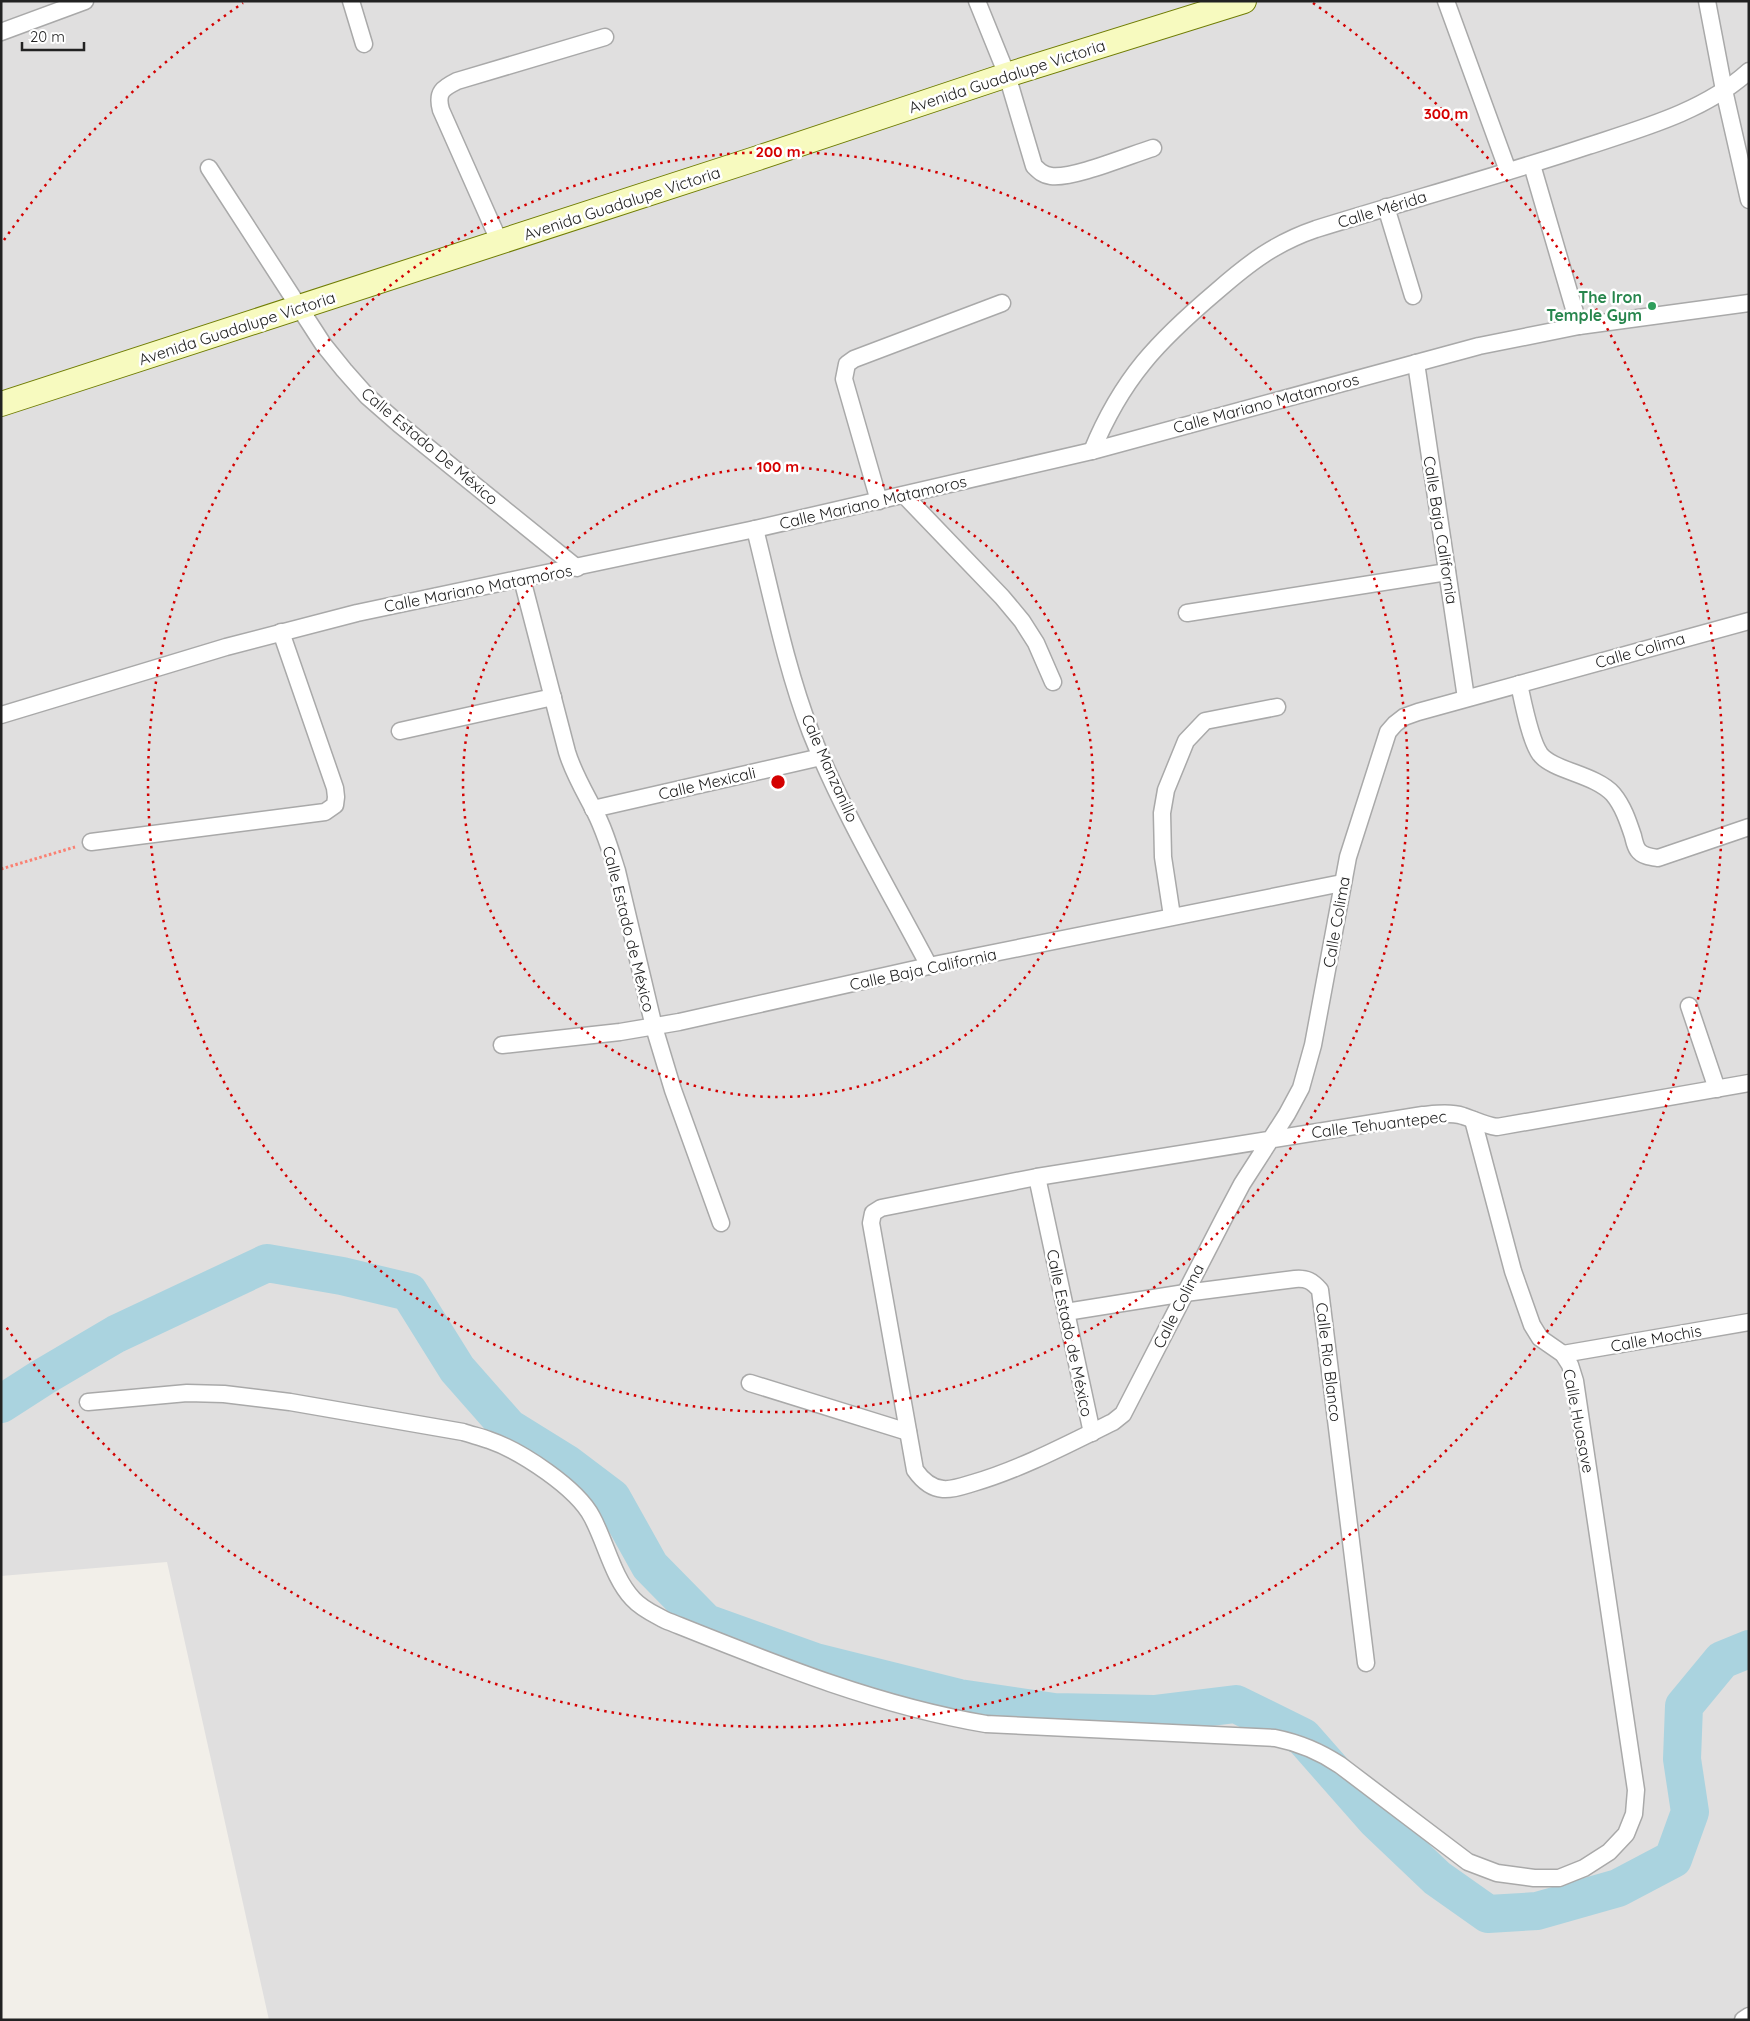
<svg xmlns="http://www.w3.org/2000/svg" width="1750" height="2021" viewBox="0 0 1750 2021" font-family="Quicksand,sans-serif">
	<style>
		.residential { fill: #e0dfdf }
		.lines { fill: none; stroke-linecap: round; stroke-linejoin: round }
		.river { stroke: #aad3df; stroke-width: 38 }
		.minor-casing { stroke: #a9a9a9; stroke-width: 19 }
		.secondary-casing { stroke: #707d05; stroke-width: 26 }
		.path { stroke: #fa8072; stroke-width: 3; stroke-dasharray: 2.5 2.5; stroke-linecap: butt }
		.minor { stroke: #fff; stroke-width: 16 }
		.secondary { stroke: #f7fabf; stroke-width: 24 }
		.ring { fill: none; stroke: #d40000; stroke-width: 2.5; stroke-dasharray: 2.5 5 }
		.leisure-dot { fill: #2e9e5b; stroke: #fff; stroke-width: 2 }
		.labels { text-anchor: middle; stroke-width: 5; stroke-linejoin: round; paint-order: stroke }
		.street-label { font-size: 16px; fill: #222; stroke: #fff }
		.leisure-label { font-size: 16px; font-weight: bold; fill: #27864d; stroke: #fff; text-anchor: end }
		.centre { fill: #d40000; stroke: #fff; stroke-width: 2.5 }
		.ring-label { font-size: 15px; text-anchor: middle; font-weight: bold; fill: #d40000; stroke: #fff; stroke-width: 5; stroke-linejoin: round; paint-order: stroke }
	</style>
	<rect width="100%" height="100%" fill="#f2efe9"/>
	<!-- residential -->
	<path class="residential" d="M1 1H1749V2020H269L167 1562 1 1576Z"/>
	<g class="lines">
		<!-- river -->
		<path class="river" d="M1 1404 43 1377 116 1334 267 1263 342 1276 409 1292 457 1369 509 1428 567 1464 612 1498 650 1566 706 1623 815 1662 959 1698 1054 1712 1154 1714 1236 1704 1303 1737 1376 1820 1437 1878 1488 1914 1537 1911 1618 1888 1673 1859 1690 1812 1682 1759 1684 1706 1722 1660 1749 1649"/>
		<!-- minor casing -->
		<g class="minor-casing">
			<g id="minor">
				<path d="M351 1 364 44"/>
				<path d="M977 1 1007 75 1034 166C1039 171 1043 175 1051 176 1073 179 1130 155 1153 148"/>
				<path d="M1446 1 1508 171"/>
				<path d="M1707 1 1724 90 1749 200"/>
				<path d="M1 32 85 1"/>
				<path d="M1532 165 1579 326"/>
				<path d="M209 168 323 344 344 370 367 396 399 424 577 568"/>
				<path d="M1386 207 1413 296"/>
				<path d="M500 243 441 110C436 92 443 88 457 81L605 37"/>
				<path d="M1416 363 1466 698"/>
				<path d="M1092 451C1122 378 1158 341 1217 291 1249 263 1275 243 1316 229 1406 201 1498 176 1588 146 1643 128 1705 111 1749 71"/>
				<path d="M904 495 1002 597 1022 621 1036 643 1053 682"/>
				<path d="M879 501 844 379 847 364 854 359 1002 303"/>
				<path d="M755 529C772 597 786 668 811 733 843 813 889 890 929 966"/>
				<path d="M522 579 567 752C573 772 583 789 593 808 604 828 610 849 617 871L654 1027 673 1090 721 1223"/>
				<path d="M1187 613 1447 572"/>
				<path d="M1749 621 1418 712 1404 717 1395 724 1388 732 1348 857 1313 1045 1301 1088 1287 1114 1242 1184 1224 1218 1123 1414 1113 1422C1068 1444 1021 1469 973 1483 963 1486 952 1490 943 1489 930 1488 922 1480 915 1470L871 1223 873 1213 881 1208 1037 1177 1423 1115C1435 1114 1450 1112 1463 1116 1475 1120 1484 1125 1497 1127L1749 1083"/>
				<path d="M1519 684C1523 702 1530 740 1540 754 1553 771 1595 774 1613 794 1623 806 1628 821 1633 836 1634 840 1635 846 1638 850 1642 856 1651 857 1658 858L1749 827"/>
				<path d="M1 715 226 647 357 613 755 529 1092 451 1479 346 1579 326 1749 303"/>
				<path d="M400 731 553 697"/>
				<path d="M593 809 821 757"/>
				<path d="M91 842 325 812 335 805 336 797 335 788 281 632"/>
				<path d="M1172 916 1163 857 1162 813 1166 790 1186 741 1205 721 1277 707"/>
				<path d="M1689 1006 1717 1089"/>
				<path d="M502 1045 620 1032 679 1022 929 966 1342 883"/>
				<path d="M1037 1177 1092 1433"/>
				<path d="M1066 1312 1185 1293 1295 1279C1307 1278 1312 1281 1320 1290L1366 1663"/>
				<path d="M1563 1354 1749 1322"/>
				<path d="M750 1383 908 1432"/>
				<path d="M88 1402 187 1393 224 1394 290 1402 463 1432C472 1435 481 1437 489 1440 521 1451 577 1488 592 1517 606 1543 613 1578 633 1599 642 1609 654 1614 665 1620 770 1662 874 1705 986 1724L1275 1738C1300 1743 1319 1751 1340 1765L1468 1862 1497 1873 1534 1878H1559L1584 1868 1609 1852 1626 1834 1634 1814 1636 1790 1575 1381 1570 1365 1563 1354 1540 1338 1532 1325 1513 1271 1473 1120"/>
				<path d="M1743 2020 1749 2016"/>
			</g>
		</g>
		<!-- secondary casing -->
		<g class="secondary-casing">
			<path id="secondary" d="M1 404 758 158 1007 75 1244 1"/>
		</g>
		<!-- path -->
		<path class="path" d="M1 869 75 847"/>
		<!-- minor -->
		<use href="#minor" class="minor"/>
		<!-- secondary -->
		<use href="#secondary" class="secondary"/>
	</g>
	<!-- distance rings -->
	<g class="ring">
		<circle cx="778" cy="782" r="315"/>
		<circle cx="778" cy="782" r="630"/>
		<path d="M4 240A945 945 0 0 1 243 3M1313 3A945 945 0 1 1 4 1324"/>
	</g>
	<!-- markers -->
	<circle class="leisure-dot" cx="1652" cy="306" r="5"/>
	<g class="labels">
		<!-- street labels -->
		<g class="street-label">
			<text transform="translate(1007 76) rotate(-18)" y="6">Avenida Guadalupe Victoria</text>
			<text transform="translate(622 203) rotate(-18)" y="6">Avenida Guadalupe Victoria</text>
			<text transform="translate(1382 209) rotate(-17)" y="6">Calle Mérida</text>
			<text transform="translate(237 328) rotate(-18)" y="6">Avenida Guadalupe Victoria</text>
			<text transform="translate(1266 403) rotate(-15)" y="6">Calle Mariano Matamoros</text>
			<text transform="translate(430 446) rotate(40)" y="6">Calle Estado De México</text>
			<text transform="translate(873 502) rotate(-13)" y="6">Calle Mariano Matamoros</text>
			<text transform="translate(1441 530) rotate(81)" y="6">Calle Baja California</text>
			<text transform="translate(478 588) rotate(-11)" y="6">Calle Mariano Matamoros</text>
			<text transform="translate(1640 650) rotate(-16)" y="6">Calle Colima</text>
			<text transform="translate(830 768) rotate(66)" y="6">Cale Manzanillo</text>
			<text transform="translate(707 783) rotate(-13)" y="6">Calle Mexicali</text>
			<text transform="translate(1336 922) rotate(-80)" y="6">Calle Colima</text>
			<text transform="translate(629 929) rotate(76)" y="6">Calle Estado de México</text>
			<text transform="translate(923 969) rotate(-12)" y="6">Calle Baja California</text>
			<text transform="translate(1379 1124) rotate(-7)" y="6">Calle Tehuantepec</text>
			<text transform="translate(1178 1306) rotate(-63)" y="6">Calle Colima</text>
			<text transform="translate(1070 1333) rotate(78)" y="6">Calle Estado de México</text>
			<text transform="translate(1656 1338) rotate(-10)" y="6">Calle Mochis</text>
			<text transform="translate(1329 1362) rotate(83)" y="6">Calle Rio Blanco</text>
			<text transform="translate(1579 1421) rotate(79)" y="6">Calle Huasave</text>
		</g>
		<!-- leisure labels -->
		<g class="leisure-label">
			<text x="1642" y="303">The Iron<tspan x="1642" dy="18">Temple Gym</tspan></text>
		</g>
	</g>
	<circle cx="778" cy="782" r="8" class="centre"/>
	<g class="ring-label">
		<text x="1446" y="119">300 m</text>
		<text x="778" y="157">200 m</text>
		<text x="778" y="472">100 m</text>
	</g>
	<!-- border -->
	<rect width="1750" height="2021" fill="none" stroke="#222222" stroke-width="5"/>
	<!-- scale -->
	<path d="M22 42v8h62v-8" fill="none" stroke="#222222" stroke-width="2.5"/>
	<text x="30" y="42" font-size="15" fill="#222222" stroke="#ffffff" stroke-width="4" paint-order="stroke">20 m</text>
</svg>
